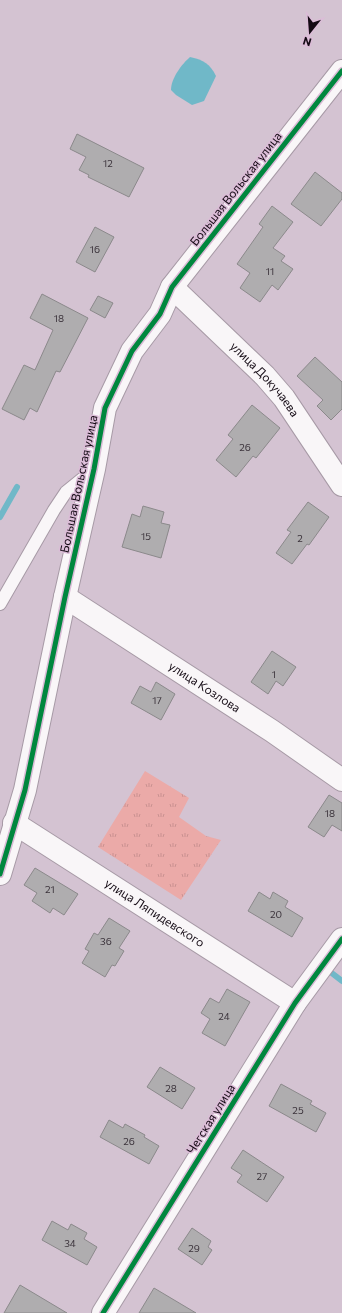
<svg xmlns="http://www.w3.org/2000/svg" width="342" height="1313" viewBox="0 0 342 1313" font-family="Commissioner,sans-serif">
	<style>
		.grass { fill: url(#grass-tufts) }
		.water { fill: #70b8c8 }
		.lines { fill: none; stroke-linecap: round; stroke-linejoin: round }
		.stream { stroke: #70b8c8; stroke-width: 6 }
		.building { fill: #afadaf; stroke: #8b898b }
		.lane-casing { stroke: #a79aa6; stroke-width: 14 }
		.street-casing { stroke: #a79aa6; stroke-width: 24 }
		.lane { stroke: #f9f6f8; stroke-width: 12 }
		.street { stroke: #f9f6f8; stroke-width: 22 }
		.cycleway-casing { stroke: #dbbcd7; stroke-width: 8 }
		.cycleway { stroke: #00873e; stroke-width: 5 }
		.labels { text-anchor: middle; stroke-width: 3; stroke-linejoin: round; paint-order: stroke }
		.number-label { font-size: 10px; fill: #3b333b }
		.street-label { font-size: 12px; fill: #140a14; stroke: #dbbcd7 }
	</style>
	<defs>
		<pattern id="grass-tufts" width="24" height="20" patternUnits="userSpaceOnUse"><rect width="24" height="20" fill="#ebaaa8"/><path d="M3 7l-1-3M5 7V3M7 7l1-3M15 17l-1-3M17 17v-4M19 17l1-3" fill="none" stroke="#c99190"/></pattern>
	</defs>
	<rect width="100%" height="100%" fill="#d4c3d2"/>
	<!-- grass -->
	<path class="grass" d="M145 771 189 798 179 817 206 836 221 840 181 900 98 847Z"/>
	<!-- water -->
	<path class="water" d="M190 57C204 60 210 64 216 76L204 101 192 105 176 95 171 90C171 78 182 64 190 57Z"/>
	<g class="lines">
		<!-- stream -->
		<g class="stream">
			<path d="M0 517 17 487"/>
			<path d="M333 974 342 981"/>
		</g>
	</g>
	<!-- building -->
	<g class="building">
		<path d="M77 134 144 168 129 197 88 177 89 175 79 170 86 157 70 149Z"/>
		<path d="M315 172 342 193V199L321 226 291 204Z"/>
		<path d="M272 206 293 222 273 248 285 256 281 261 293 269 278 290 272 285 260 302 240 288 250 273 237 264 263 227 259 224Z"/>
		<path d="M95 227 114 237 95 272 76 262Z"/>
		<path d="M42 294 88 318 60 372 56 371 37 412 30 408 24 420 2 409 24 365 35 370 53 330 30 318Z"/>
		<path d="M98 296 113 303 105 318 90 310Z"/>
		<path d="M315 357 342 382V409L331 420 317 406 323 400 297 376Z"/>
		<path d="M252 405 280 428 256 458 253 456 236 477 216 460 233 439 228 435Z"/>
		<path d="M308 502 329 517 309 545 307 544 292 564 276 553 291 532 287 530Z"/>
		<path d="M143 506 164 512 161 523 170 525 161 558 122 547 132 514 140 517Z"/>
		<path d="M272 651 296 667 283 686 276 681 268 694 251 682Z"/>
		<path d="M156 682 175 694 161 720 131 703 140 686 151 692Z"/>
		<path d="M329 795 342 803V831L332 825 324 837 308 827Z"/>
		<path d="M35 868 78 894 64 915 53 908 50 913 32 901 37 893 24 885Z"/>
		<path d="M259 892 270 899 273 892 288 901 285 907 303 918 292 937 248 911Z"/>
		<path d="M109 918 130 931 119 948 124 951 115 966 112 965 105 977 82 963 89 951 85 949 94 933 98 935Z"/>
		<path d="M227 989 250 1002 225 1046 202 1033 210 1019 201 1013 210 998 219 1003Z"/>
		<path d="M160 1067 195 1088 182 1109 147 1087Z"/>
		<path d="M281 1084 312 1101 310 1104 326 1113 316 1132 269 1106Z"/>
		<path d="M109 1120 123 1128 125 1124 145 1135 144 1137 159 1146 149 1164 100 1137Z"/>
		<path d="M243 1150 284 1177 267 1202 237 1182 242 1175 231 1168Z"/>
		<path d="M52 1221 68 1230 71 1224 87 1233 84 1239 97 1247 87 1265 42 1240Z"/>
		<path d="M192 1228 211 1241 208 1247 212 1250 202 1265 178 1249Z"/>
		<path d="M20 1285 67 1313H4Z"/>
		<path d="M154 1288 196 1313H139Z"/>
	</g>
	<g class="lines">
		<!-- lane casing -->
		<g class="lane-casing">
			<path id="lane" d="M0 604 54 510 66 492 92 471"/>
		</g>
		<!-- street casing -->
		<g class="street-casing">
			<g id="street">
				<path id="s1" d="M172 287 265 376 284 398 342 485"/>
				<path id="s2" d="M65 597 272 731 342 780"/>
				<path id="s3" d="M14 823 295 1003"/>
				<path d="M0 874 25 790 65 597 94 469 105 408 132 351 160 314 172 287 342 71"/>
				<path d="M103 1313 295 1003 342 939"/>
			</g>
		</g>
		<!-- lane -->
		<use href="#lane" class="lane"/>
		<!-- street -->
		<use href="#street" class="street"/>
		<!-- cycleway casing -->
		<g class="cycleway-casing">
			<g id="cycleway">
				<path d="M0 874 25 790 65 597 94 469 105 408 132 351 160 314 172 287 342 71"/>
				<path d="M103 1313 295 1003 342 939"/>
			</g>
		</g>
		<!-- cycleway -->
		<use href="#cycleway" class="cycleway"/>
	</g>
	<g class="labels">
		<!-- number labels -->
		<g class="number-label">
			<text x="108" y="167">12</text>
			<text x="95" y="253">16</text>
			<text x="270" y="275">11</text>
			<text x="59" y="322">18</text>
			<text x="245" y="451">26</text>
			<text x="146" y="540">15</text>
			<text x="300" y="542">2</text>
			<text x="274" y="678">1</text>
			<text x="157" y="704">17</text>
			<text x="330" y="817">18</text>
			<text x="50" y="893">21</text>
			<text x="276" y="918">20</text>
			<text x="106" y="945">36</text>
			<text x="224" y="1020">24</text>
			<text x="171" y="1092">28</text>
			<text x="298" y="1114">25</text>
			<text x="129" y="1145">26</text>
			<text x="262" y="1180">27</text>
			<text x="70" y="1247">34</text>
			<text x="194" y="1252">29</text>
		</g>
		<!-- street labels -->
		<g class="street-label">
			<text transform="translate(236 189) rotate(-52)" y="4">Большая Вольская улица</text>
			<text dy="4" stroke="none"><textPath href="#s1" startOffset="131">улица Докучаева</textPath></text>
			<text transform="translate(79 484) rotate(-78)" y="4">Большая Вольская улица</text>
			<text dy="4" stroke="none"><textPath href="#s2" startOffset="166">улица Козлова</textPath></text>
			<text dy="4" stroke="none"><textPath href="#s3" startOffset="167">улица Ляпидевского</textPath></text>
			<text transform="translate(211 1119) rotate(-58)" y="4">Чегская улица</text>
		</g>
	</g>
	<!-- north arrow -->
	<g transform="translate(310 32) rotate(197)" stroke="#dbbcd7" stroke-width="3" paint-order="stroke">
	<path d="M0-3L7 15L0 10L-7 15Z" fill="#140a14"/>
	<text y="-6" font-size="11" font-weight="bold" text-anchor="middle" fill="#140a14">N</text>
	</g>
</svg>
